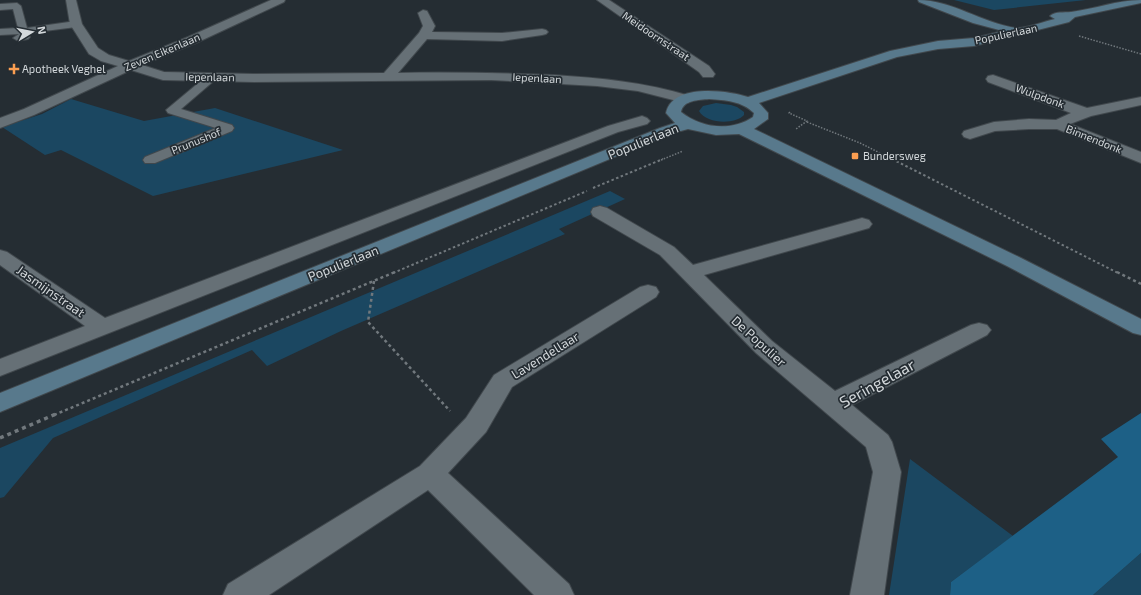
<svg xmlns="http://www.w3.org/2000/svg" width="1141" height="595" viewBox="0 0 1141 595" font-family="'Exo 2',sans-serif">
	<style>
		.green { fill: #1b4761 }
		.water { fill: #1d6086 }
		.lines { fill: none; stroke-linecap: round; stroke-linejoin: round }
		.lane-casing { stroke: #41484d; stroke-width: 2 }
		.street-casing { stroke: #41484d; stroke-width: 2 }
		.secondary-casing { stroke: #41484d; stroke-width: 2 }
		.path-far3 { stroke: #71787d; stroke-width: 1.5; stroke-dasharray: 1.5 1.5; stroke-linecap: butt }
		.path-far2 { stroke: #71787d; stroke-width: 2; stroke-dasharray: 2.5 2.5; stroke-linecap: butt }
		.path-far1 { stroke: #71787d; stroke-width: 2.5; stroke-dasharray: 3 3; stroke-linecap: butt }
		.path { stroke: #71787d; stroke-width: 3.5; stroke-dasharray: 4 4; stroke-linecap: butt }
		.lane { fill: #667076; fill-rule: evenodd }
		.street { fill: #667076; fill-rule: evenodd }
		.secondary { fill: #58798c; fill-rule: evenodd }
		.poi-dot { fill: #fb9e51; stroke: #252d33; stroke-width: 1.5 }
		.labels { text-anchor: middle; stroke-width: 3.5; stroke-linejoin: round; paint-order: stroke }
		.far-street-label { font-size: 11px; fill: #d3d8db; stroke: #252d33 }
		.far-poi-label { font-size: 11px; fill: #d3d8db; stroke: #252d33; text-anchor: start }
		.street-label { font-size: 13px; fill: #d3d8db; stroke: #252d33 }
		.near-street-label { font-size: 16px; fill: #d3d8db; stroke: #252d33 }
	</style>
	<rect width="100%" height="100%" fill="#252d33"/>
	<!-- green -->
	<g class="green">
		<path d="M954 0H1086L994 10Z"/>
		<path d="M71 99 144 121 215 108 343 150 153 196 61 150 45 155 2 127 42 114Z"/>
		<path d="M716 103 731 105 737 107 744 112V115C735 125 706 124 699 111L703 106Z"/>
		<path d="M610 191 625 199 559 229 565 234 341 331 267 366 252 350 53 438 4 497 0 498V448Z"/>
		<path d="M910 459 1013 536 951 582 950 595H889Z"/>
		<path d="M1141 553V595H1093Z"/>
	</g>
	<!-- water -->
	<path class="water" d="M1141 413V553L1093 595H950L951 582 1118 457 1101 439Z"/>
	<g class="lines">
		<!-- lane casing -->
		<g class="lane-casing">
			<g id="lane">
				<path d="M17 3 21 6 27 28 76 21 81 24 76 27 29 33 30 37 28 39 18 41 13 38 19 34 0 35V29L18 28 13 9 0 10V4Z"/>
				<path d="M212 74 217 77 216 79 181 109 232 125 234 128 232 131 155 163H145L143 160 145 157 216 128 168 113 166 110 208 75Z"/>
			</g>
		</g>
		<!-- street casing -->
		<g class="street-casing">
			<g id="street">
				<path d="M66 0H76L82 24 98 48 109 55 129 61 188 37 271 0H285L284 2 196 43 142 65 164 72 254 74 384 73 419 33 423 26 418 13 423 10 427 11 435 26 432 32 502 33 542 29 546 30 548 32 546 34 542 35 502 41 427 39 398 73C450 72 501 73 553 75 600 78 645 82 690 96L692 99 690 102 685 103 638 91 597 86 491 80 254 82 163 80 131 70 34 115 0 128V118L24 109 118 66 101 61 89 54 70 24Z"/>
				<path d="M597 0H609L709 66 715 74 713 77H703L699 72Z"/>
				<path d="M993 75 1087 108 1141 97V105L1091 116 1070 124 1141 152V163L1057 129H1029L995 131 970 139 964 137 962 134 964 131 994 122 1029 119 1056 120 1071 113 988 82 986 79 988 76Z"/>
				<path d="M642 116 647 118 650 121 647 124 618 132 0 376V359L85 326 0 265V250L7 252 105 318 608 126Z"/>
				<path d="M600 206 607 208 674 247 693 265 855 220 862 218 869 220 872 224 869 228 704 275 772 341 835 391 971 325 979 323 987 325 991 330 987 335 852 405 888 435 892 442 901 472 884 595H850L873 472 866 447 756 353 660 255 593 216 591 212 593 208Z"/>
				<path d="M648 285 656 287 659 292 656 297 512 387 486 432 448 473 569 584 574 595H534L428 490 269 595H223L228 584 420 466 466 418 494 375 640 287Z"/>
			</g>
		</g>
		<!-- secondary casing -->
		<g class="secondary-casing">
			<path id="secondary" d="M918 0C952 0 982 23 1016 28 1025 29 1045 21 1055 19L1050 16C1055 11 1064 13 1071 12 1095 9 1117 0 1141 0V3L1075 17 1069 22 974 46 938 49 897 57 759 103 768 113V119L754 129 1021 258 1141 319V335L1133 333 1007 266 739 134 716 135 688 129 670 134 0 412V393L660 128 675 123 666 113C672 83 727 90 748 97L890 51 938 41 974 38 1003 31 973 23 919 2ZM709 99C725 100 742 101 754 113L753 117C731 132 701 128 681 112 683 100 699 100 709 99Z"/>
		</g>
		<!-- path-far3 -->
		<g class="path-far3">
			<path d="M1079 36 1141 54"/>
			<path d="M790 112 789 113 807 121 796 129"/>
			<path d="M807 122 860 143 894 160"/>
			<path d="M661 160 683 151"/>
		</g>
		<!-- path-far2 -->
		<g class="path-far2">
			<path d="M892 159 1118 273"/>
			<path d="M593 188 663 159"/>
			<path d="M393 273 587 191"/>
		</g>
		<!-- path-far1 -->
		<g class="path-far1">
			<path d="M1117 272 1141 284"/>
			<path d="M374 281 368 322 450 411"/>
			<path d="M54 415 395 272"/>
		</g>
		<!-- path -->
		<path class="path" d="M0 438 56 414"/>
		<!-- lane -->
		<use href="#lane" class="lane"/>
		<!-- street -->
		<use href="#street" class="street"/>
		<!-- secondary -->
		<use href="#secondary" class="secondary"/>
	</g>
	<!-- markers -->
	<g class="poi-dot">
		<path d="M12 63h4v4h4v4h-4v4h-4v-4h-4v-4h4z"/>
		<rect x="851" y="152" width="8" height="8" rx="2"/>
	</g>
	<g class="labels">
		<!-- far-street labels -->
		<g class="far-street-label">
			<text transform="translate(1006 34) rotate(-12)" y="4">Populierlaan</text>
			<text transform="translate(656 36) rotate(34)" y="4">Meidoornstraat</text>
			<text transform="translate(162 52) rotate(-23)" y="4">Zeven Eikenlaan</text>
			<text transform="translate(210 77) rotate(1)" y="4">Iepenlaan</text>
			<text transform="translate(537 78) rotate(3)" y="4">Iepenlaan</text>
			<text transform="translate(1040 96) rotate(20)" y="4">Wulpdonk</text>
			<text transform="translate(1094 139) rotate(22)" y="4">Binnendonk</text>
			<text transform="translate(196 141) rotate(-22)" y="4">Prunushof</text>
		</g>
		<!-- far-poi labels -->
		<g class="far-poi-label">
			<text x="22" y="73">Apotheek Veghel</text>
			<text x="863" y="160">Bundersweg</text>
		</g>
		<!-- street labels -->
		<g class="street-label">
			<text transform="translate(643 141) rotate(-22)" y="5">Populierlaan</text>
			<text transform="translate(343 263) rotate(-22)" y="5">Populierlaan</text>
			<text transform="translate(51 291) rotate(35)" y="5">Jasmijnstraat</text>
			<text transform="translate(759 341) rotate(42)" y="5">De Populier</text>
			<text transform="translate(545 355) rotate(-32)" y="5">Lavendellaar</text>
		</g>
		<!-- near-street labels -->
		<g class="near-street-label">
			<text transform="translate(877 383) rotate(-29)" y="6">Seringelaar</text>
		</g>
	</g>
	<!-- north arrow -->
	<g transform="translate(32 32) rotate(80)" stroke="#252d33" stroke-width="3" paint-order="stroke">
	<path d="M0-3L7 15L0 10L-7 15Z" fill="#d3d8db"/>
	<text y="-6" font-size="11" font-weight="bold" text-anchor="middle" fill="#d3d8db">N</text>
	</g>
</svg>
